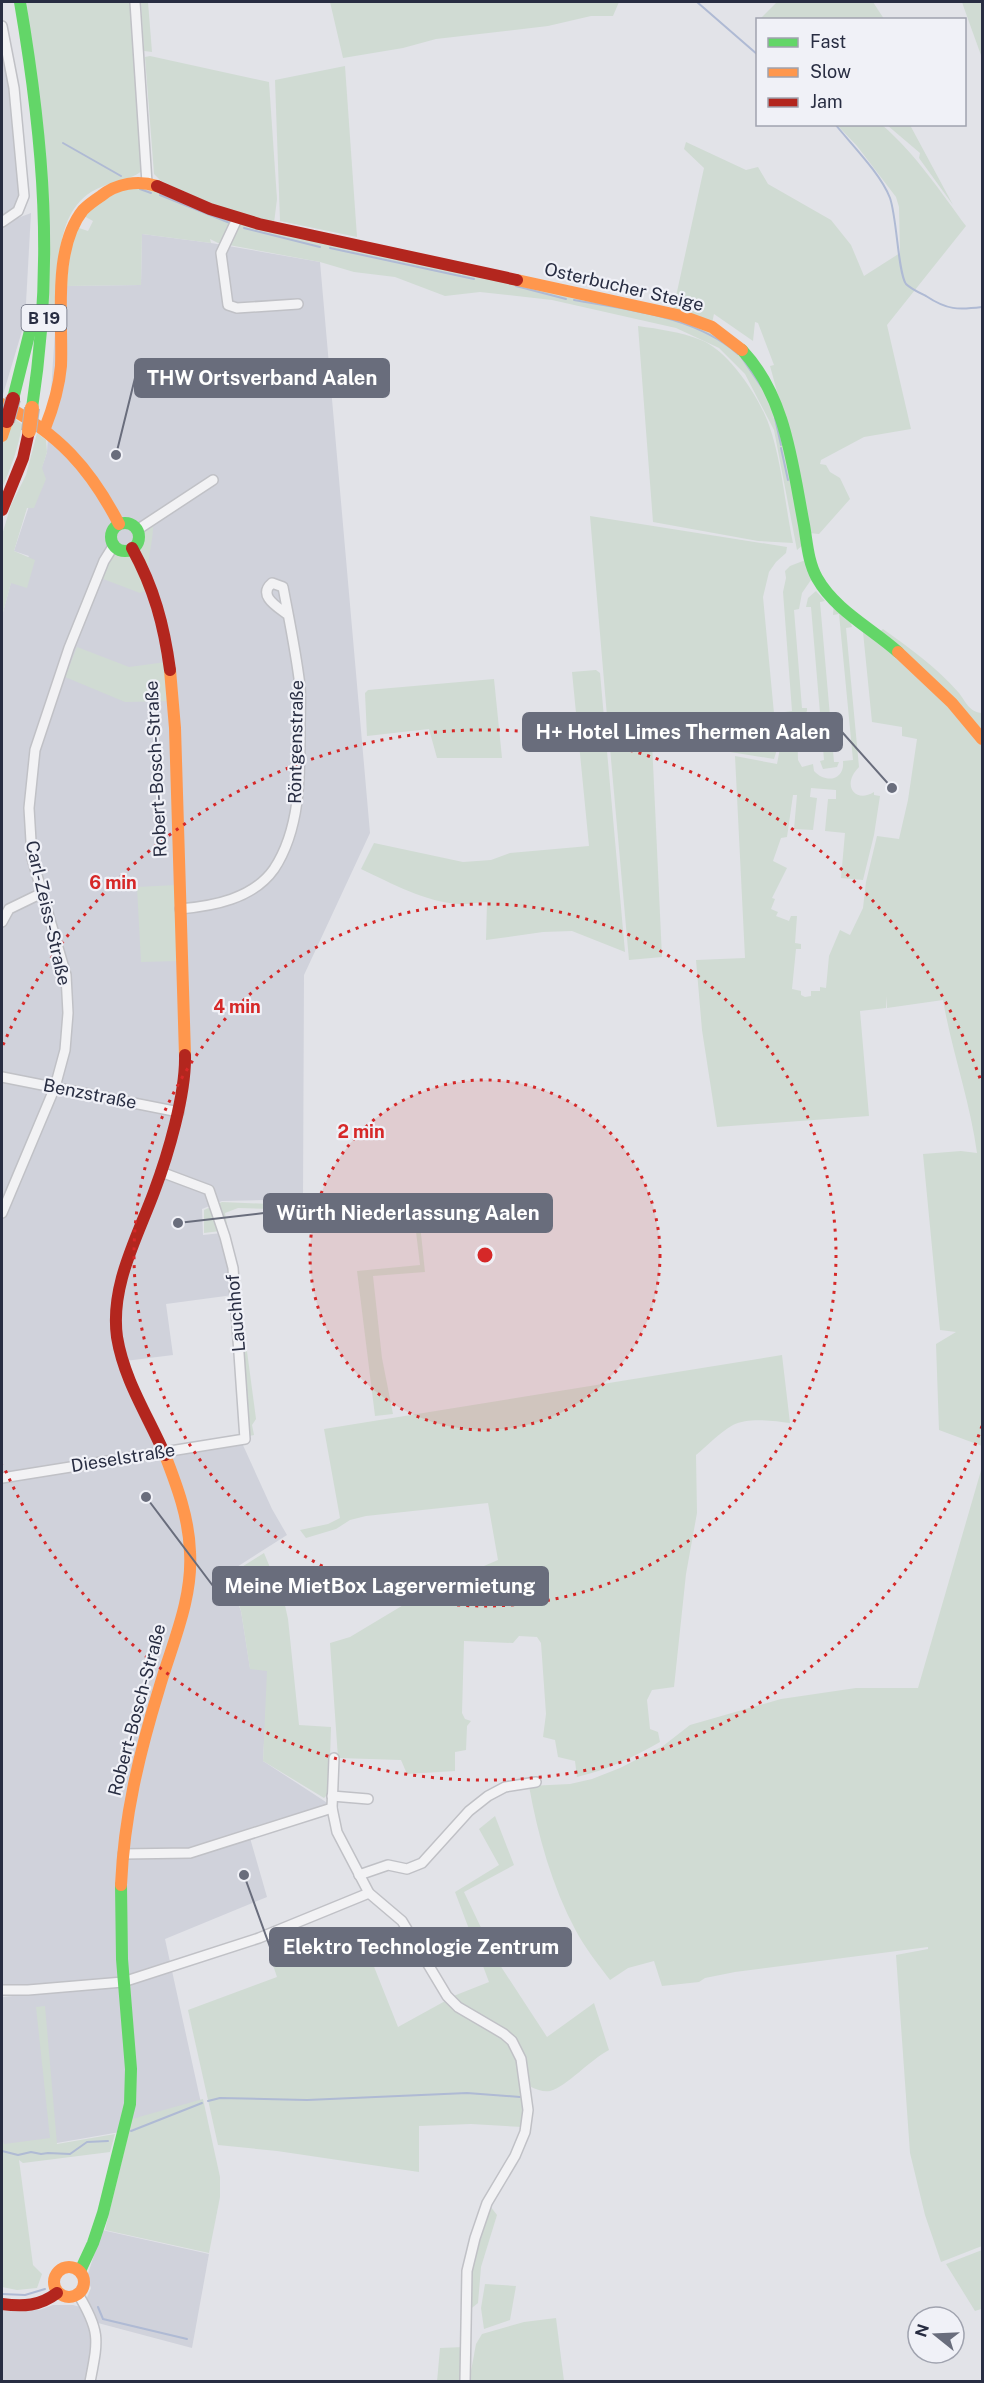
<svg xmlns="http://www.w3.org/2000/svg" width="984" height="2383" viewBox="0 0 984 2383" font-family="'Public Sans',sans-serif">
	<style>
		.built { fill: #d0d2db }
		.green { fill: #d0dbd3 }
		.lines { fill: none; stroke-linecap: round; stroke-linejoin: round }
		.stream { stroke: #afbad4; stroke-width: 2 }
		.street-casing { stroke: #c0c1c6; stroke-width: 12 }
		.street { stroke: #f2f2f4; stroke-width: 9 }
		.fast { stroke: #63d668; stroke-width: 12 }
		.slow { stroke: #ff974d; stroke-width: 12 }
		.jam { stroke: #b3261e; stroke-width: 12 }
		.slow-bridge-casing { stroke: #b4b6bc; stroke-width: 16; stroke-linecap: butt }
		.jam-bridge-casing { stroke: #b4b6bc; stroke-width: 16; stroke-linecap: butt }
		.slow-bridge { stroke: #ff974d; stroke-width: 14 }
		.jam-bridge { stroke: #b3261e; stroke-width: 14 }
		.ring { fill: none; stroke: #d62828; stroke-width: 3; stroke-dasharray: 3 6 }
		.labels { text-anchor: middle; stroke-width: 4.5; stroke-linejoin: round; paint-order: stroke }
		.shield { fill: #f0f1f7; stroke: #646878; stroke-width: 1.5 }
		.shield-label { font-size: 16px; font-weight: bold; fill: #282d42 }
		.street-label { font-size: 18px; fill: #282d42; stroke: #f0f1f7 }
		.centre { fill: #d62828; stroke: #f0f1f7; stroke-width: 3 }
		.ring-label { font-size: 18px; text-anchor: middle; font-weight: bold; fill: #d62828; stroke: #f0f1f7; stroke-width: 4.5; stroke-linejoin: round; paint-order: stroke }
		.leader { fill: none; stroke: #696d7c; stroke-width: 2 }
		.callout-dot { fill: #696d7c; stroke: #f0f1f7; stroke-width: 2 }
		.callout { fill: #696d7c; stroke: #696d7c; stroke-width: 2 }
		.callout-label { font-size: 20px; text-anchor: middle; font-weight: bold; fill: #fff }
	</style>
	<rect width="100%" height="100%" fill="#e2e3e8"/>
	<!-- built -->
	<g class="built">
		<path d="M2 40 14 84 21 195 16 209 2 219Z"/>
		<path d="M31 213 25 321 2 398V224Z"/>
		<path d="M142 234 211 243 320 262 370 833 304 975 303 1199 222 1201 202 1209 203 1235 222 1233 233 1295 166 1304 173 1355 125 1361 165 1452 242 1443 272 1509 287 1535 226 1574 241 1611 250 1668 268 1670 263 1761 329 1804 248 1831 267 1897 165 1939 201 2103 120 2132 57 2143 2 2150V1997L44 1993 2 1989V616L11 582 29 556 14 551 47 452 58 286 141 285Z"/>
		<path d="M102 2230 209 2254 192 2348 98 2323 86 2300 91 2288 87 2277Z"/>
		<path d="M53 2305H73L84 2308 90 2320 92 2349 86 2381H2V2309L39 2310Z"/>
	</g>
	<!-- green -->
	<g class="green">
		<path d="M27 2H130L131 8 142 171C127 182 107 182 91 192 50 219 62 280 54 321L49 322Z"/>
		<path d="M141 2H148L152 52 144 51Z"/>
		<path d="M330 2H619L613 16H591L548 26 436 39 403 48 343 58Z"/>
		<path d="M777 2H873L884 19H760Z"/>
		<path d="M962 2H982V58L964 8Z"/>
		<path d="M150 56 269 82 277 199 274 223 218 207 161 181 154 174 145 57Z"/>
		<path d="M345 66 357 237 280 221 275 80Z"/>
		<path d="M837 125H882C915 153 940 191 966 226L887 325 911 429 864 437 821 460 820 464 826 465 830 472 840 478 850 499 819 534 809 533 792 446 770 366 774 365 758 323 755 322 753 341 714 314 712 323 673 310 704 168 684 149 686 142 746 170 758 167 768 184 831 220 851 245 864 276 900 253 899 207 896 197 857 146Z"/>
		<path d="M887 125H910L953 205 919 158 920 153Z"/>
		<path d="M129 187C155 187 178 199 202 210L686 322 721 337 754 368 778 419 804 544 797 550 774 430 745 374 719 348 676 328 552 300 480 292 445 296 395 277 354 272 320 262 218 243 210 239 211 243 142 234 141 285 67 286 69 258 76 227 88 231 93 221 82 215 95 204Z"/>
		<path d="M638 326C659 329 681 332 701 340 729 351 759 397 769 425 782 462 785 505 793 543L758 541 653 522Z"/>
		<path d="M2 410 22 424C19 447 11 467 2 488Z"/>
		<path d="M37 433 46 440 47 452 42 468 46 479 34 508H27L14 551 35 560 27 588 11 583 2 616V535L11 505 26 475Z"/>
		<path d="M590 516 787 547 786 553 776 562 769 572 763 597 775 724 785 723V712L792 711 783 592 786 578 785 571 790 566 808 559 813 577 802 593 799 609 794 610 802 708H807V711L797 725 798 760 802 767 813 764 814 771C826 784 845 780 843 761L853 760 839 614 833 615 834 603 849 617 852 627 846 628 859 767C841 785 855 804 874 792V795L880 796 874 835 863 880 841 878 845 833 825 831 828 799H836V790L811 788 810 797 817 798 813 830 794 829 797 795H793L787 837 781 838 773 861 787 868 772 898 775 899 771 909 778 912 776 916 789 921 791 916H797L795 943 801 944V949H796L792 989 801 991V995L805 997 811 996V991H820V987L826 988 829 956 840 930 850 935 863 908 866 882 877 836 899 839 908 800 917 739 902 736V727L872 722 863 632 877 634 883 629C911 649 936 667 959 693 966 702 969 712 982 713V1446L939 1430 936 1344 956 1332 940 1330 923 1154 961 1151 977 1153C970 1101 952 1052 943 1000L887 1008V996L886 1008 860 1011 869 1116 717 1127 702 1030 696 960 745 958 735 756 777 764 784 727 774 759 662 741 608 728Z"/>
		<path d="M153 521C154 548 143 562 152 588L140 593 98 577 114 545C122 552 127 550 136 545L139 536 137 530Z"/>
		<path d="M816 591 825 601 820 602 834 762H839L837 767 823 769 820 761 824 760 811 607H806L808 598Z"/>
		<path d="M77 647 129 667 166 662 170 701 125 702 65 677Z"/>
		<path d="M596 670 600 673 625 952 572 931 543 932 486 940 487 902C478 902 468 905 459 904 425 902 391 883 361 869L374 843 463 862 491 860 510 853 589 846 572 672Z"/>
		<path d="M494 679 502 758H437L429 729 367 736 365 693 368 690Z"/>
		<path d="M611 732 652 742 662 957 629 960 609 737Z"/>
		<path d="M176 885 178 961 141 962 137 887Z"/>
		<path d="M222 1202 269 1204 270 1209 238 1208 225 1213 228 1230 204 1233V1210Z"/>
		<path d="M413 1203 418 1205 425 1272 373 1276 382 1358 393 1414 375 1416 357 1271 420 1265 413 1207 376 1209 375 1204Z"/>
		<path d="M246 1344 256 1419 252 1425 254 1435 249 1436 241 1345Z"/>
		<path d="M782 1355 790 1423C773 1421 749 1417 733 1425 720 1432 707 1446 696 1455L697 1513 686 1574 674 1687 652 1690 647 1700 650 1729 658 1732 660 1742C634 1757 607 1770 577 1777L575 1761 558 1757 555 1740 543 1737 546 1714 541 1643 537 1637 519 1636 513 1643 464 1641 462 1713 465 1719 471 1721 467 1726 466 1750 455 1752V1771L407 1774 401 1760 338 1758 330 1643 350 1637 430 1589 498 1560 488 1503 366 1516 350 1520 336 1529 306 1538 300 1530 328 1524 340 1518 324 1429Z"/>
		<path d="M982 1467V2246L941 2262 925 2215 910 2153 896 1955 928 1949V1947L735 1972 705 1978 699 1982 662 1986 654 1961 628 1968 610 1980C598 1964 585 1948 576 1931 552 1886 538 1836 529 1786L570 1784 592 1779 620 1768 663 1746 690 1725 781 1699 856 1688H918Z"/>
		<path d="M264 1553 284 1601 288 1619 299 1725 331 1727 329 1793 324 1798 263 1761 267 1671 250 1669 241 1611 229 1575Z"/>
		<path d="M495 1816 514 1865 464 1892 496 1959 547 2037 594 2003 609 2050C591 2059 566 2087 550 2091 543 2092 538 2090 531 2087L513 2039 466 2010 451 1997 489 1982 455 1892 499 1865 479 1829Z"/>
		<path d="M365 1944 398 2027 447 2000C465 2011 499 2028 512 2045 526 2063 524 2105 523 2127L471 2124 419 2126V2172L277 2151 218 2145 188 2010 277 1977 272 1962 309 1947 315 1963Z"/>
		<path d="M45 2006 57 2144 115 2134 110 2152 23 2163 19 2160 33 2265 42 2274 37 2288 17 2290 2 2287V2139L4 2144 50 2138 36 2007Z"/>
		<path d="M203 2099 220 2177V2197L209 2253 105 2230 132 2119Z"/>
		<path d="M490 2206 497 2215 481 2267 478 2303 468 2311 469 2274Z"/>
		<path d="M982 2250V2311L981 2309 975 2311 946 2264Z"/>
		<path d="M485 2284 516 2286 510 2320 484 2329 481 2308Z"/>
		<path d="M556 2318 564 2381 469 2382 476 2344 482 2334 524 2322Z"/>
		<path d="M464 2347 461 2381 437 2382 440 2348Z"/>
	</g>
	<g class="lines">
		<!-- stream -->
		<g class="stream">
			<path d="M697 2 758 55"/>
			<path d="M835 124C851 144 881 174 890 198 897 218 898 273 906 284 911 289 920 293 926 296 947 310 958 310 982 307"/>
			<path d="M63 143 121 176"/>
			<path d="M140 189 151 193"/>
			<path d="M160 195 230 223"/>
			<path d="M244 228 320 247"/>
			<path d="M330 248 474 279"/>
			<path d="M516 286 566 299"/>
			<path d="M574 300C629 310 695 316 738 354"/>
			<path d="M742 358 761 386"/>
			<path d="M775 418 781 445"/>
			<path d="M781 448 788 480"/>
			<path d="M208 2101 220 2098 307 2100 467 2093 520 2097"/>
			<path d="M131 2131 202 2103"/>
			<path d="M2 2151 18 2155 31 2152 41 2154 48 2153 70 2154 87 2142 108 2141"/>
			<path d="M2 2294 25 2295 45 2289"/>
			<path d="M98 2307 103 2319 187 2339"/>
		</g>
		<!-- street casing -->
		<g class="street-casing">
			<g id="street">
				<path d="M135 2 147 183"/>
				<path d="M2 26 14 88 24 196 18 211 2 222"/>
				<path d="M237 219 221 253 228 305 237 308 298 304"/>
				<path d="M137 530 213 480"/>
				<path d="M180 909C213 906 253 899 274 869 301 828 300 774 300 727 300 713 301 699 300 686 296 652 289 619 283 587L272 583C257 596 278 607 288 615"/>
				<path d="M2 922 9 909 42 893"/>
				<path d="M2 1077 179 1112"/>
				<path d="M2 1213 55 1087 65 1050 68 1013 66 975 32 858 29 808 35 750 69 648 104 561 114 545"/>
				<path d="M2 1478 245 1439 233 1268 225 1237 209 1190 161 1172"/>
				<path d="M334 1758 332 1808 337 1832 369 1893 402 1921 447 1996 458 2007 504 2034 512 2041 521 2059 528 2110 525 2132 515 2156 487 2203 475 2238 467 2271 465 2382"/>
				<path d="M332 1796 368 1799"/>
				<path d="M123 1854 190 1853 332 1808"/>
				<path d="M359 1875 388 1865 407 1869 422 1863 469 1811 488 1796 505 1787 536 1782"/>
				<path d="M2 1990H28L123 1982 259 1938 369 1893"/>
				<path d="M78 2294C101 2332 98 2340 90 2382"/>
			</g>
		</g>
		<!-- street -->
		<use href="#street" class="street"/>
		<!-- fast -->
		<g class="fast">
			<path d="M20 2C44 143 54 265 32 408"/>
			<path d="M742 350C786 397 792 463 804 525 807 542 808 562 817 578 835 610 871 628 898 652"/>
			<path d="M13 399 35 311"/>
			<circle cx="125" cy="537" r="14"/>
			<path d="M80 2271 93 2243 103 2213 130 2104 131 2069 122 1959 121 1885"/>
		</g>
		<!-- slow -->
		<g class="slow">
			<path d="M517 280 682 316 712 327 742 350"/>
			<path d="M2 404C58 433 90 468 119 524"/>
			<path d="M45 428C53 408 59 388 61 366 63 320 52 249 83 210 88 205 95 200 101 196 117 183 138 180 157 186"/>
			<path d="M2 436 7 421"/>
			<path d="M898 652 952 703 982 739"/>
			<path d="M170 670 175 728 185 1055"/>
			<path d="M121 1885C124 1817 139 1754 159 1689 172 1644 193 1599 190 1552 189 1518 177 1486 165 1455"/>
			<circle cx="69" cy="2282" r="15"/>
		</g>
		<!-- jam -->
		<g class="jam">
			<path d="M157 186 210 209 259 224 517 280"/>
			<path d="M2 510 23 458 29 431"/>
			<path d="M132 548C154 588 164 625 170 670"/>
			<path d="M165 1455C148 1416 124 1380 117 1337 110 1286 137 1238 154 1192 168 1155 186 1094 185 1055"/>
			<path d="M2 2304C23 2307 40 2306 57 2293"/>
		</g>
		<!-- slow-bridge casing -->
		<g class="slow-bridge-casing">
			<path id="slow-bridge" d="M29 431 32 408"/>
		</g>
		<!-- jam-bridge casing -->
		<g class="jam-bridge-casing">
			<path id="jam-bridge" d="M7 421 13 399"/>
		</g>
		<!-- slow-bridge -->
		<use href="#slow-bridge" class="slow-bridge"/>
		<!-- jam-bridge -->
		<use href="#jam-bridge" class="jam-bridge"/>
	</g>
	<!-- distance rings -->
	<circle cx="485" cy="1255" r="175" fill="#d62828" fill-opacity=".12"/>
	<g class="ring">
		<circle cx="485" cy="1255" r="175"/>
		<circle cx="485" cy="1255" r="351"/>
		<path d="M982 1426A526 526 0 0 1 3 1465M3 1045A526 526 0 0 1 982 1084"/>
	</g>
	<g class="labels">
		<!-- shield labels -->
		<rect class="shield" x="21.5" y="305" width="45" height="26" rx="4.5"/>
		<g class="shield-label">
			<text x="44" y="324">B 19</text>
		</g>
		<!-- street labels -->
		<g class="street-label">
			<text transform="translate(624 287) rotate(13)" y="6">Osterbucher Steige</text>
			<text transform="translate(296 742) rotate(-89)" y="6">Röntgenstraße</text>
			<text transform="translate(156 769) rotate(-93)" y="6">Robert-Bosch-Straße</text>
			<text transform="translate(48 913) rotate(77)" y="6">Carl-Zeiss-Straße</text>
			<text transform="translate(90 1094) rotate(11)" y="6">Benzstraße</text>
			<text transform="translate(236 1313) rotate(-95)" y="6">Lauchhof</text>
			<text transform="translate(123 1458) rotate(-9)" y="6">Dieselstraße</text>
			<text transform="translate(137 1710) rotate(-75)" y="6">Robert-Bosch-Straße</text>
		</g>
	</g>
	<circle cx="485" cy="1255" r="9" class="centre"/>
	<g class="ring-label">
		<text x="113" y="889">6 min</text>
		<text x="237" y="1013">4 min</text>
		<text x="361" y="1138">2 min</text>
	</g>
	<!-- callouts -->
	<path class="leader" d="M116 455L135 378M892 788L842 732M178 1223L264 1213M146 1497L213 1586M244 1875L270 1947"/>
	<g class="callout-dot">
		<circle cx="116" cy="455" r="6"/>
		<circle cx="892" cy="788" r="6"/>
		<circle cx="178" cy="1223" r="6"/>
		<circle cx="146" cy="1497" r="6"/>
		<circle cx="244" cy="1875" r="6"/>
	</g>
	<g class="callout">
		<rect x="135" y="359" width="254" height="38" rx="6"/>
		<rect x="523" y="713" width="319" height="38" rx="6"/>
		<rect x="264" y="1194" width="288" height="38" rx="6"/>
		<rect x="213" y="1567" width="335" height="38" rx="6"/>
		<rect x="270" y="1928" width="301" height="38" rx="6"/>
	</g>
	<g class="callout-label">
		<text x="262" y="385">THW Ortsverband Aalen</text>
		<text x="683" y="739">H+ Hotel Limes Thermen Aalen</text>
		<text x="408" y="1220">Würth Niederlassung Aalen</text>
		<text x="380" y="1593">Meine MietBox Lagervermietung</text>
		<text x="421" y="1954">Elektro Technologie Zentrum</text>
	</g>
	<!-- border -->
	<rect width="984" height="2383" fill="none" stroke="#282d42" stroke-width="6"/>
	<!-- legend -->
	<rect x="756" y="18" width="210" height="108" fill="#f0f1f7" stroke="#a0a3af" stroke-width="1.5"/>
	<rect x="768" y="38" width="30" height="9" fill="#63d668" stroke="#a0a3af" stroke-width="1.5"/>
	<text x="810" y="48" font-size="18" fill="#282d42">Fast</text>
	<rect x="768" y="68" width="30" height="9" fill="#ff974d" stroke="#a0a3af" stroke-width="1.5"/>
	<text x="810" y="78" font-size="18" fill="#282d42">Slow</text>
	<rect x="768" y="98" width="30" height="9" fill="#b3261e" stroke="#a0a3af" stroke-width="1.5"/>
	<text x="810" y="108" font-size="18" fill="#282d42">Jam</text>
	<!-- north arrow -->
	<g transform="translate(936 2335) rotate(288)"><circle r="28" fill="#f0f1f7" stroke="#a0a3af" stroke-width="1.5"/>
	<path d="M0-4.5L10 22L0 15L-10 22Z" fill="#696d7c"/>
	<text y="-9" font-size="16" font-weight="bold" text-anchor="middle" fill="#282d42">N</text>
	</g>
</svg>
